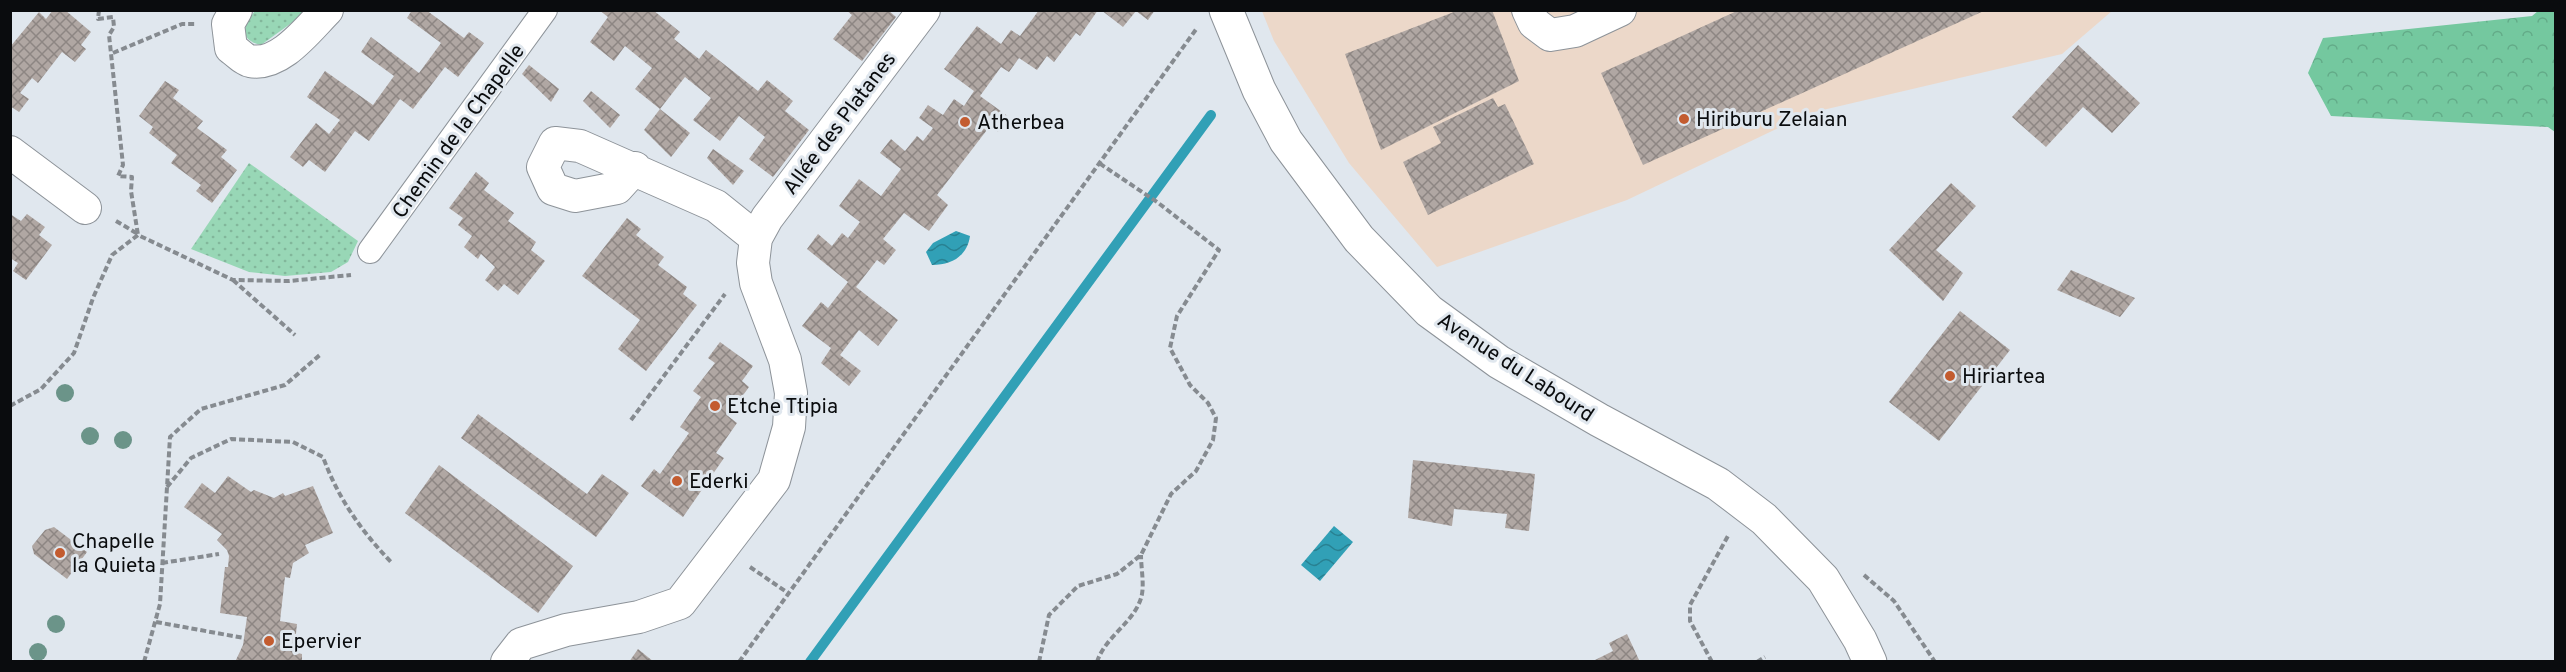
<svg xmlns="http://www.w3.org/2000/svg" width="2566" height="672" viewBox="0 0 2566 672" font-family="Overpass,sans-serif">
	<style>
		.commercial { fill: #ecd8c9 }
		.grass { fill: url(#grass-dots) }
		.forest { fill: url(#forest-crowns) }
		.water { fill: url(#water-waves) }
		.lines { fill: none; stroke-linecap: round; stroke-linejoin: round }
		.stream { stroke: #31a0b6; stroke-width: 10 }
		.building { fill: url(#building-cross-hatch) }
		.pedestrian-casing { stroke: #8d9399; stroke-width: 26 }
		.minor-casing { stroke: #8d9399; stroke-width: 34 }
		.tertiary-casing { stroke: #8d9399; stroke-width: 35 }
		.path { stroke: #868b90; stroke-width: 4; stroke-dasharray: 6 3; stroke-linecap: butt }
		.pedestrian { stroke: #fff; stroke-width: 24 }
		.minor { stroke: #fff; stroke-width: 32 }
		.tertiary { stroke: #fff; stroke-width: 33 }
		.tree { fill: #6b9489 }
		.poi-dot { fill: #c35c30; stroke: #e0e7ee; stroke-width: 2 }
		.labels { text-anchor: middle; stroke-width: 6; stroke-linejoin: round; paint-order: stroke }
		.poi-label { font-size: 21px; fill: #0a0c0e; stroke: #e0e7ee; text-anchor: start }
		.street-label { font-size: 21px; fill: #0a0c0e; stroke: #e0e7ee }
	</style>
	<defs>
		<pattern id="grass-dots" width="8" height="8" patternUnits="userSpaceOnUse" patternTransform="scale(1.5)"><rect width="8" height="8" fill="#98d7b6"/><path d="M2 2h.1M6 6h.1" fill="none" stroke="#82b79b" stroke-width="1.8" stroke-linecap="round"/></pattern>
		<pattern id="forest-crowns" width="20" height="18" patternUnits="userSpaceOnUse" patternTransform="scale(1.5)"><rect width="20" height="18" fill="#74c89f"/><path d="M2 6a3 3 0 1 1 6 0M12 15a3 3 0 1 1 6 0" fill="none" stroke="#63ab88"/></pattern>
		<pattern id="water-waves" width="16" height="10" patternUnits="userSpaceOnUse" patternTransform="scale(1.5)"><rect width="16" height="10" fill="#31a0b6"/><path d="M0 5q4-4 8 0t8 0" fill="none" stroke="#288192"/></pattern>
		<pattern id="building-cross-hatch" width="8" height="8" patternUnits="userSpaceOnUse" patternTransform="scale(1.5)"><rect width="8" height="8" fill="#b0a7a3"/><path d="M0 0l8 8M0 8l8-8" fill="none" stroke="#8d8683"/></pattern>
	</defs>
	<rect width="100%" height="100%" fill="#e0e7ee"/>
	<!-- commercial -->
	<path class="commercial" d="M1262 11H2112L2062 54 1810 113 1627 200 1437 267 1349 163 1274 41Z"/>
	<!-- grass -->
	<g class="grass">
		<path d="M255 11H308L261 45C238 40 243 25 255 11Z"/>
		<path d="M249 163 358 241 348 262 331 272 285 276 249 272 191 249Z"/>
	</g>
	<!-- forest -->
	<path class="forest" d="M2538 11H2555V132L2548 127 2331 116 2308 73 2323 38 2532 16Z"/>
	<!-- water -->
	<g class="water">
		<path d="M956 231 970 236C967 256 952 265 932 265L926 252 933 243Z"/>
		<path d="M1334 526 1353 542 1320 581 1301 565Z"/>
	</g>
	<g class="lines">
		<!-- stream -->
		<path class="stream" d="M810 662 1211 115"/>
	</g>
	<!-- building -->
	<g class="building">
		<path d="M53 10H65L91 32 81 45 86 49 75 62 62 52 38 83 32 78 20 93 29 99 19 112 10 106V47L39 12 46 19Z"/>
		<path d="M412 10H426L464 38 469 32 484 43 458 77 445 67 413 109 400 99 369 141 355 131 325 172 309 160 303 167 290 157 316 123 329 134 340 120 307 97 325 71 373 105 394 76 361 52 371 37 419 73 441 43 407 18Z"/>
		<path d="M599 10H653L680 32 674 39 699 59 706 50 758 91 767 80 793 101 785 111 809 130 773 177 749 159 765 137 739 116 720 141 693 120 711 98 685 77 660 109 635 89 652 68 625 46 614 61 590 42 608 17Z"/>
		<path d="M846 10H888L896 17 862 61 833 39 852 15Z"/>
		<path d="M1039 10H1098L1080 36 1076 33 1054 62 1047 56 1037 70 1019 58 1009 72 1001 67 980 96 1009 117 998 132 990 126 937 195 948 205 929 231 904 213 883 239 896 250 884 265 877 260 856 287 898 320 878 346 859 330 840 355 861 371 849 386 821 363 831 348 802 326 821 302 828 308 848 282 807 249 818 234 832 246 842 233 848 238 860 222 839 206 859 179 881 196 901 169 880 153 891 139 905 151 917 136 923 141 933 128 919 118 928 105 943 115 954 99 964 106 974 91 944 69 977 26 1001 44 1011 30 1020 36Z"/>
		<path d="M1101 10H1155L1148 20 1136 11 1123 27Z"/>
		<path d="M1459 10H1492L1519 81 1381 150 1345 54Z"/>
		<path d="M1739 10H1986L1643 165 1601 73Z"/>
		<path d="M2078 45 2140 103 2112 133 2083 107 2046 147 2012 117Z"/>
		<path d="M529 65 559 89 551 102 522 74Z"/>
		<path d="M165 81 179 90 173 98 203 121 197 128 227 150 221 157 237 170 212 203 196 191 201 185 171 163 177 155 149 133 153 127 139 116Z"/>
		<path d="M591 91 620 115 610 128 583 101Z"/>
		<path d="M1493 98 1498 107 1505 104 1534 164 1428 215 1403 162 1441 143 1433 127Z"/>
		<path d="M660 109 690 133 671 157 644 130Z"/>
		<path d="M713 149 744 171 733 185 707 158Z"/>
		<path d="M476 172 489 183 484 190 514 213 508 221 536 242 531 250 545 261 518 295 504 284 498 291 485 280 495 267 481 254 478 259 464 247 472 236 458 225 463 218 449 208Z"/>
		<path d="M1951 183 1976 206 1936 250 1963 273 1943 301 1889 250Z"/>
		<path d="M10 214 21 221 27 214 45 227 39 235 52 245 26 280 13 271 18 263 10 258Z"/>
		<path d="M627 218 641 229 636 235 664 257 658 265 687 287 683 294 697 305 646 371 618 349 640 320 582 276Z"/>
		<path d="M2071 270 2135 298 2120 317 2057 290Z"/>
		<path d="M1960 311 2010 350 1939 441 1889 402Z"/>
		<path d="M720 342 753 366 742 381 749 387 728 416 737 423 716 453 724 458 683 517 641 486 654 469 660 474 689 433 680 427 701 397 693 391 715 363 708 358Z"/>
		<path d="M478 414 587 494 602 474 629 493 596 537 461 438Z"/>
		<path d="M1413 460 1535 474 1529 531 1505 528 1507 514 1454 509 1452 526 1408 518Z"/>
		<path d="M439 465 573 566 538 613 405 513Z"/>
		<path d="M228 476 251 492 254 490 274 498 283 493 285 496 313 486 333 533 305 545 309 553 293 563 290 578 285 577 280 621 297 624 294 652 302 654V662H235L243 645 247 617 220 613 225 567H228L229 556 227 550 217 540 222 534 184 507 202 483 215 493Z"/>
		<path d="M54 527 87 552 67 579 34 554 32 546 45 530Z"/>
		<path d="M1627 634 1640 662H1591L1613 651 1609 643Z"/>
		<path d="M638 649 654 662H629Z"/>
	</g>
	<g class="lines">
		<!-- pedestrian casing -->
		<g class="pedestrian-casing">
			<path id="pedestrian" d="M370 251 545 10"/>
		</g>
		<!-- minor casing -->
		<g class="minor-casing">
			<g id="minor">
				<path d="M236 10 228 24 231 48C237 52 244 60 250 61 280 67 308 29 327 10"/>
				<path d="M1528 10 1534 23 1550 35 1575 31 1620 10"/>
				<path d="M10 152 85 208"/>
				<path d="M635 168 617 188 575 196 553 189 543 167 555 143 580 146 716 206 756 238"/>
				<path d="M507 662 521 644 566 630 639 617 680 603 774 480 789 427 791 393 785 360 756 283 753 263 756 238 767 218 924 10"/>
			</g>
		</g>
		<!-- tertiary casing -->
		<g class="tertiary-casing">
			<path id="tertiary" d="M1226 10 1259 90 1286 141 1359 239 1429 311 1499 362 1599 420 1718 484 1764 519 1823 579 1860 640 1870 662"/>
		</g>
		<!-- path -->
		<g class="path">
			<path d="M99 10 98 19 113 17 114 27 109 35 123 165 118 176 132 177 131 191 138 235"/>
			<path d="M113 53 182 24H196"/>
			<path d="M116 221 138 234"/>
			<path d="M233 280 295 335"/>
			<path d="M10 406 41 389 74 353 93 298 112 255 138 235 233 280 289 281 351 275"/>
			<path d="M631 420 725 294"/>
			<path d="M10 477V488"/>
			<path d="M167 487 191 458 231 439 293 442 323 457C338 498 361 531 392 563"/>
			<path d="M162 563 219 554"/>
			<path d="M750 567 788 593"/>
			<path d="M1864 575 1894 601 1935 662"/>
			<path d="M156 622 244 638"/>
			<path d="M144 662 160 604 170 437 201 409 285 385 321 354"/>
			<path d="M739 662 1197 28"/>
			<path d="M1039 662 1049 615 1078 586 1117 574 1141 555 1171 494 1196 471 1213 440 1216 418 1208 403 1190 385 1170 348 1177 316 1219 250 1157 202 1099 163"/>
			<path d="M1097 662C1105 636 1137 621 1142 594 1144 582 1141 567 1141 555"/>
			<path d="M1712 662 1690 621V605L1729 534"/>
			<path d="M1757 662 1765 657"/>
		</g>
		<!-- pedestrian -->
		<use href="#pedestrian" class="pedestrian"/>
		<!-- minor -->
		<use href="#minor" class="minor"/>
		<!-- tertiary -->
		<use href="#tertiary" class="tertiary"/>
	</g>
	<!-- trees -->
	<g class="tree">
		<circle cx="65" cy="393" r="9"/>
		<circle cx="90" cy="436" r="9"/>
		<circle cx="123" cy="440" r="9"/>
		<circle cx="56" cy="624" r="9"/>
		<circle cx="38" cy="652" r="9"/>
	</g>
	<!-- markers -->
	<g class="poi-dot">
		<circle cx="1684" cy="119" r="6"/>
		<circle cx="965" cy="122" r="6"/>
		<circle cx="1950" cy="376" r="6"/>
		<circle cx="715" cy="406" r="6"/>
		<circle cx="677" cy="481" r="6"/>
		<circle cx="60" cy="553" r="6"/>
		<circle cx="269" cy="641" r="6"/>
	</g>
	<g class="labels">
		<!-- poi labels -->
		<g class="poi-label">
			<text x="1696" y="126">Hiriburu Zelaian</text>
			<text x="977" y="129">Atherbea</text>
			<text x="1962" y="383">Hiriartea</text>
			<text x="727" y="413">Etche Ttipia</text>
			<text x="689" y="488">Ederki</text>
			<text x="72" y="548">Chapelle<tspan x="72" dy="24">la Quieta</tspan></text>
			<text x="281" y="648">Epervier</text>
		</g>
		<!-- street labels -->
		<g class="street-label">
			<text transform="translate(839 123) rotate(-53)" y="7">Allée des Platanes</text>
			<text transform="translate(458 131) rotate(-54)" y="7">Chemin de la Chapelle</text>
			<text transform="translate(1516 367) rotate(33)" y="7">Avenue du Labourd</text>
		</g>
	</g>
	<!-- border -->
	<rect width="2566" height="672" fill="none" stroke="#0a0c0e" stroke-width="24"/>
</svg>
